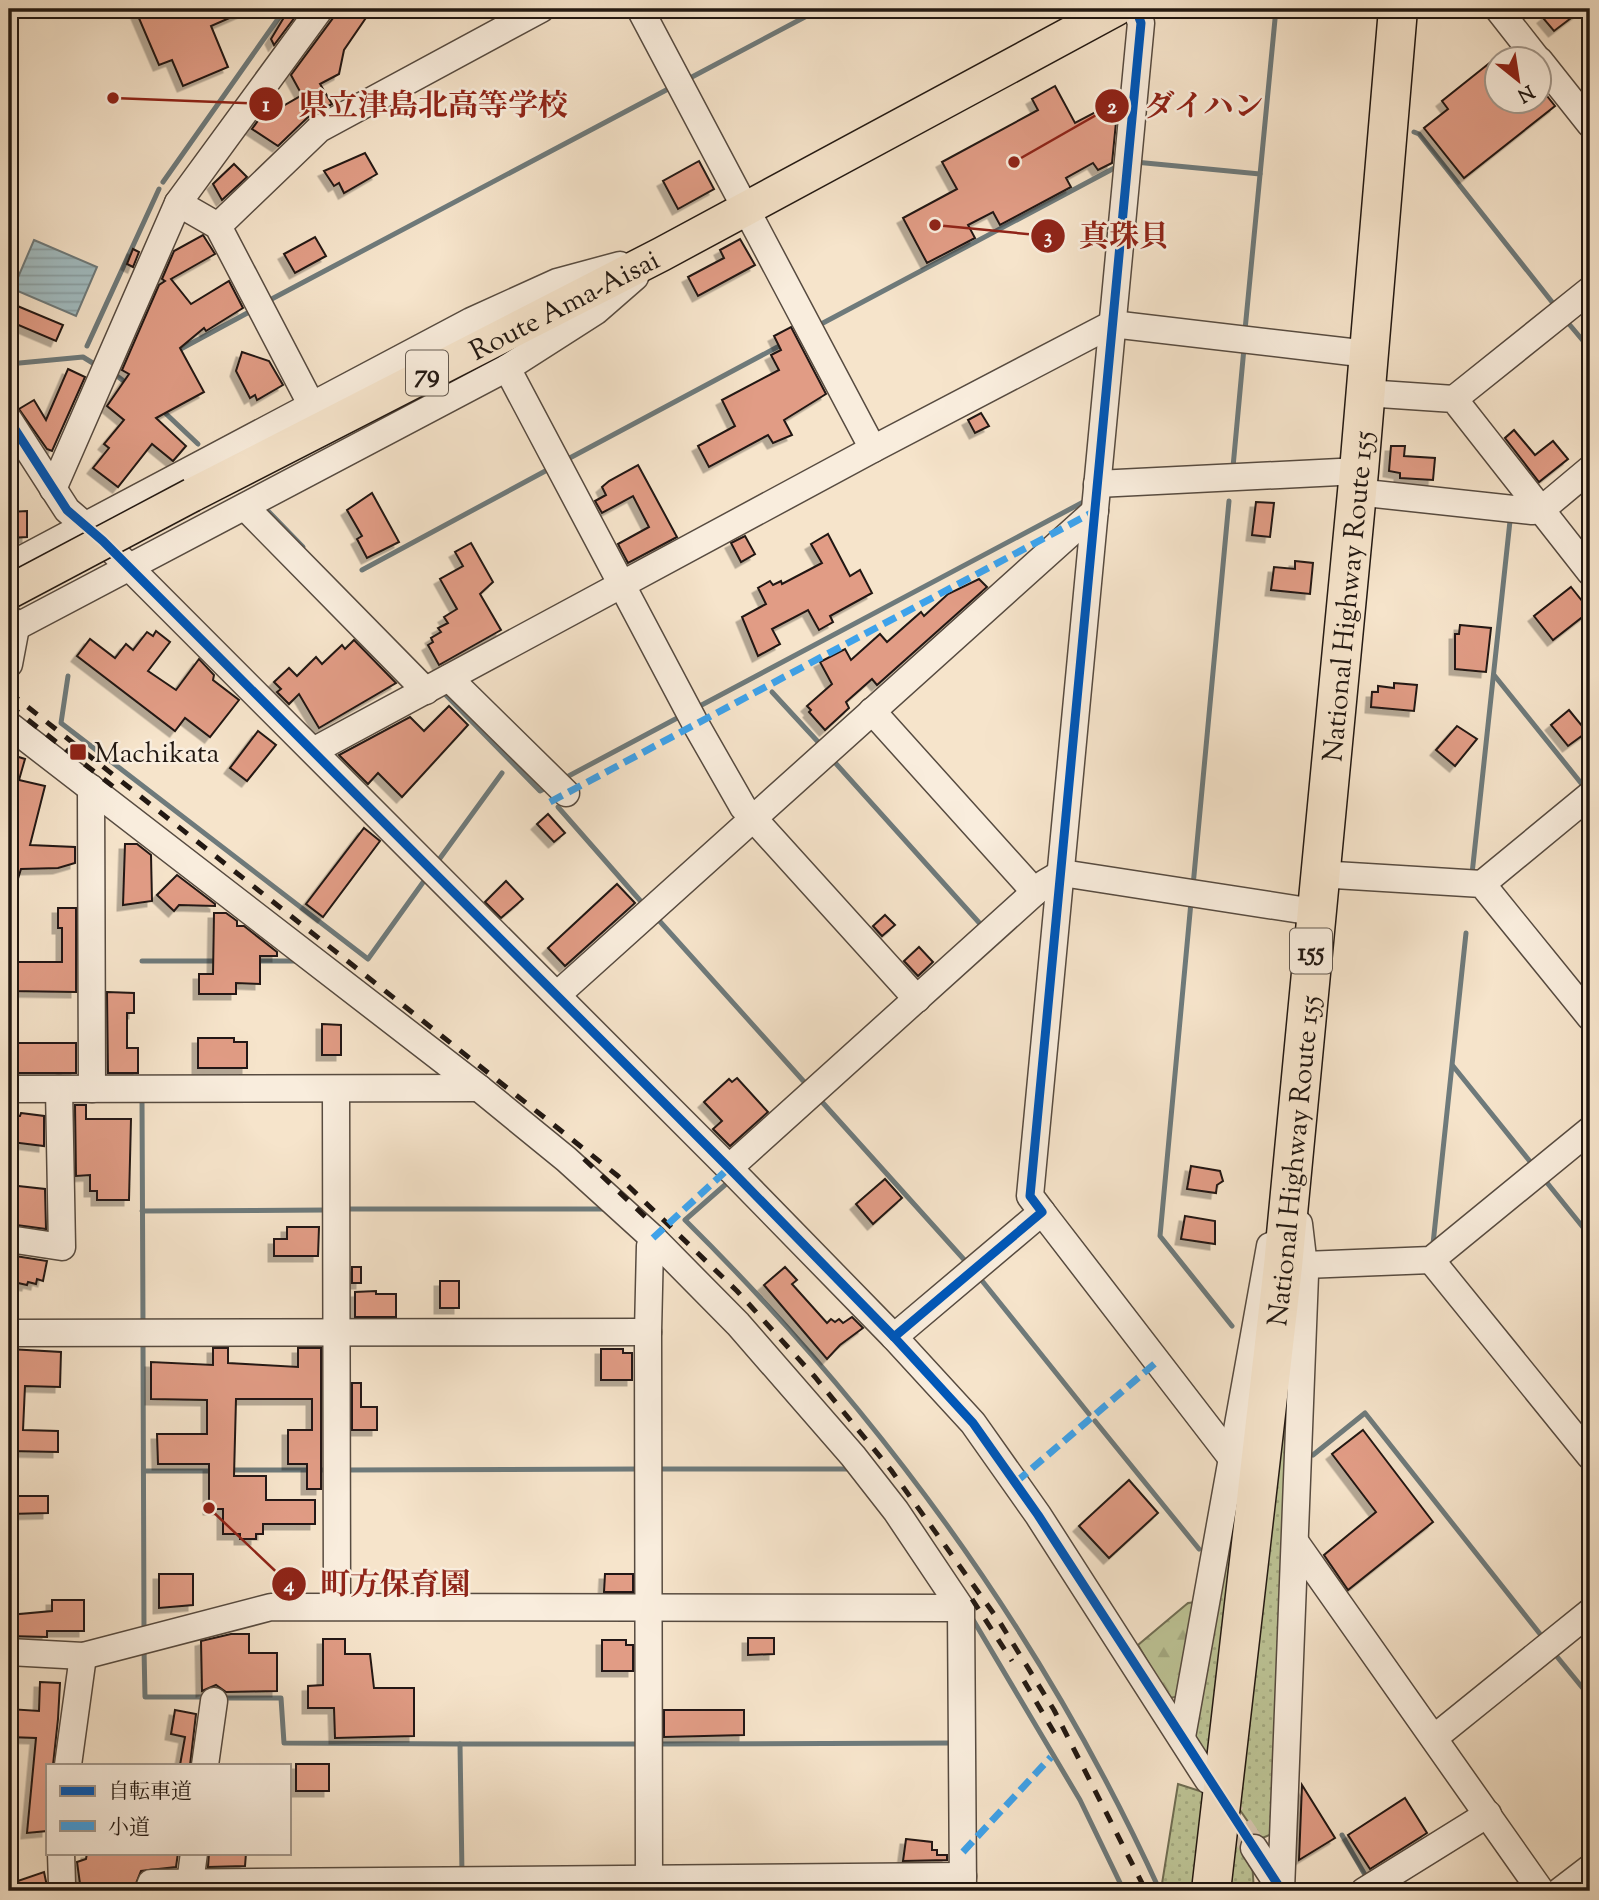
<svg xmlns="http://www.w3.org/2000/svg" width="1599" height="1900" viewBox="0 0 1599 1900" font-family="'Sorts Mill Goudy','Noto Serif JP',serif">
	<style>
		.green { fill: url(#green-dots); stroke: #706e54; stroke-width: 2 }
		.forest { fill: url(#forest-firs); stroke: #706e54; stroke-width: 2 }
		.water { fill: url(#water-rules); stroke: #6e7a7b; stroke-width: 2 }
		.lines { fill: none; stroke-linecap: round; stroke-linejoin: round }
		.stream { stroke: #6e7a7b; stroke-width: 5 }
		.building { fill: #e19c85; stroke: #221812; stroke-width: 2; filter: url(#shadow) }
		.minor-tunnel { stroke: #d6c5af; stroke-width: 26; stroke-dasharray: 26 13; stroke-linecap: butt }
		.minor-casing { stroke: #574b40; stroke-width: 29 }
		.major-casing { stroke: #221812; stroke-width: 36 }
		.highway-casing { stroke: #221812; stroke-width: 41 }
		.minor { stroke: #f9eddd; stroke-width: 26 }
		.major { stroke: #f6e4cb; stroke-width: 33 }
		.highway { stroke: #f6e4cb; stroke-width: 38 }
		.rail { stroke: #221812; stroke-width: 5; stroke-dasharray: 12 12; stroke-linecap: butt }
		.major-bridge-casing { stroke: #221812; stroke-width: 36; stroke-linecap: butt }
		.major-bridge { stroke: #f6e4cb; stroke-width: 33 }
		.quiet { stroke: #3ea2ea; stroke-width: 7; stroke-dasharray: 14 7; stroke-linecap: butt }
		.cycleway-casing { stroke: #f9eddd; stroke-width: 13 }
		.cycleway { stroke: #0057b8; stroke-width: 9 }
		.poi-dot { fill: #8f2418; stroke: #f9eddd; stroke-width: 2.5 }
		.labels { text-anchor: middle; stroke-width: 5; stroke-linejoin: round; paint-order: stroke }
		.shield { fill: #f9eddd; stroke: #62584f; stroke-width: 2 }
		.shield-label { font-size: 26px; font-weight: bold; fill: #221812 }
		.street-label { font-size: 28px; fill: #221812; stroke: #f9eddd }
		.poi-label { font-size: 28px; fill: #221812; stroke: #f9eddd; text-anchor: start }
		.leader { fill: none; stroke: #8f2418; stroke-width: 2.5 }
		.callout-dot { fill: #8f2418; stroke: #f9eddd; stroke-width: 2.5 }
		.mark-label { font-size: 21px; text-anchor: middle; font-weight: bold; fill: #fff }
		.callout-label { font-size: 30px; text-anchor: middle; font-weight: bold; fill: #8f2418; stroke: #f9eddd; stroke-width: 5; stroke-linejoin: round; paint-order: stroke }
	</style>
	<defs>
		<pattern id="green-dots" width="8" height="8" patternUnits="userSpaceOnUse" patternTransform="scale(1.75)"><rect width="8" height="8" fill="#bdc496"/><path d="M2 2h.1M6 6h.1" fill="none" stroke="#a2a880" stroke-width="1.8" stroke-linecap="round"/></pattern>
		<pattern id="forest-firs" width="22" height="20" patternUnits="userSpaceOnUse" patternTransform="scale(1.75)"><rect width="22" height="20" fill="#bdc496"/><path d="M5 1l3.5 6h-7zM16 11l3.5 6h-7z" fill="#a2a880"/></pattern>
		<pattern id="water-rules" width="6" height="5" patternUnits="userSpaceOnUse" patternTransform="scale(1.75)"><rect width="6" height="5" fill="#a1bcc1"/><path d="M0 2.5h6" fill="none" stroke="#8aa1a5"/></pattern>
		<filter id="shadow"><feDropShadow dx="-5.5" dy="5.5" stdDeviation="0" flood-color="#0004"/></filter>
	</defs>
	<rect width="100%" height="100%" fill="#f6e4cb"/>
	<filter id="stains"><feTurbulence type="fractalNoise" baseFrequency=".00286" numOctaves="4"/><feColorMatrix values="0 0 0 0 .2 0 0 0 0 .09 0 0 0 0 .02 0 0 0 .5 -.17"/></filter>
	<radialGradient id="worn" r=".72"><stop offset=".6" stop-color="#630" stop-opacity="0"/><stop offset="1" stop-color="#630" stop-opacity=".3"/></radialGradient>
	<!-- green -->
	<g class="green">
		<path d="M1295 1311 1272 1834 1260 1839 1233 1800Z"/>
		<path d="M1256 1333 1209 1761 1195 1740 1193 1722Z"/>
		<path d="M1178 1784 1206 1793 1196 1891 1161 1890Z"/>
		<path d="M1230 1829 1252 1861 1254 1891H1224Z"/>
	</g>
	<!-- forest -->
	<path class="forest" d="M1197 1602 1182 1696 1169 1698 1138 1645 1188 1603Z"/>
	<!-- water -->
	<path class="water" d="M34 240 97 267 76 316 13 289Z"/>
	<g class="lines">
		<!-- stream -->
		<g class="stream">
			<path d="M690 78 820 9"/>
			<path d="M1414 132 1419 134 1556 307"/>
			<path d="M1135 162 1260 174"/>
			<path d="M163 182 285 9"/>
			<path d="M266 302 670 88"/>
			<path d="M823 323 1120 165"/>
			<path d="M1569 324 1590 349"/>
			<path d="M1245 330 1276 9"/>
			<path d="M87 346 159 189"/>
			<path d="M177 351 251 311"/>
			<path d="M9 364 83 357 96 365"/>
			<path d="M113 373 129 385"/>
			<path d="M162 410 198 444"/>
			<path d="M566 460 783 344"/>
			<path d="M1233 467 1244 348"/>
			<path d="M269 512 303 547"/>
			<path d="M362 570 549 469"/>
			<path d="M1494 675 1585 788"/>
			<path d="M68 676 61 723 368 959 424 881"/>
			<path d="M441 690 540 791 548 787"/>
			<path d="M772 692 820 744"/>
			<path d="M696 708 1089 499"/>
			<path d="M830 757 983 927"/>
			<path d="M563 779 681 716"/>
			<path d="M558 807 644 905"/>
			<path d="M438 861 502 773"/>
			<path d="M1472 874 1510 521"/>
			<path d="M1193 886 1229 501"/>
			<path d="M1191 902 1160 1236 1232 1326"/>
			<path d="M655 916 807 1085"/>
			<path d="M142 961H219"/>
			<path d="M253 961H300"/>
			<path d="M1453 1066 1532 1164"/>
			<path d="M142 1099 143 1325"/>
			<path d="M823 1103 968 1264"/>
			<path d="M1544 1179 1590 1236"/>
			<path d="M726 1184 685 1220C882 1415 1045 1639 1160 1891"/>
			<path d="M344 1209H607"/>
			<path d="M142 1211 326 1210"/>
			<path d="M1433 1244 1466 933"/>
			<path d="M979 1277 1089 1414"/>
			<path d="M143 1341 144 1632"/>
			<path d="M1095 1421 1199 1549"/>
			<path d="M1313 1455 1365 1413 1544 1639"/>
			<path d="M654 1469H851"/>
			<path d="M227 1470H327"/>
			<path d="M345 1470 639 1469"/>
			<path d="M144 1471H214"/>
			<path d="M972 1618 1080 1800 1124 1891"/>
			<path d="M144 1649 145 1697H206"/>
			<path d="M1554 1653 1590 1697"/>
			<path d="M220 1698H281L284 1743 460 1744 462 1874"/>
			<path d="M460 1744H642"/>
			<path d="M657 1744 955 1743"/>
			<path d="M1342 1835 1368 1880"/>
		</g>
	</g>
	<!-- building -->
	<g class="building">
		<path d="M135 9H250L211 26 228 67 183 86 172 60 159 65Z"/>
		<path d="M289 9H301L274 45 271 39Z"/>
		<path d="M335 9H372L344 50 339 74 320 84 332 104 308 117 278 146 252 129 269 105 276 110 302 95 291 75 333 18Z"/>
		<path d="M1554 9H1583L1554 31 1543 18Z"/>
		<path d="M1497 57V102H1539V86L1555 106 1464 178 1424 128 1448 109 1442 101Z"/>
		<path d="M1055 86 1075 123 1109 105H1114L1117 112 1112 163 1098 170 1093 163 1066 178 1071 187 1000 225 993 212 968 225 975 238 927 263 903 218 957 189 942 162 1038 110 1032 99Z"/>
		<path d="M365 153 377 174 344 193 339 183 334 186 324 171Z"/>
		<path d="M699 161 714 189 678 209 663 181Z"/>
		<path d="M234 164 247 177 222 200 213 184Z"/>
		<path d="M203 235 215 254 171 279 191 304 229 281 243 308 206 331 204 328 180 348 204 392 156 418 186 446 173 461 152 444 118 487 93 468 109 448 104 444 124 420 107 406 129 374 122 370 159 285 165 281 162 279 174 251Z"/>
		<path d="M315 237 326 256 295 273 284 254Z"/>
		<path d="M740 239 755 265 698 296 688 277 724 258 720 250Z"/>
		<path d="M133 249 139 252 133 267 127 264Z"/>
		<path d="M15 305 63 325 56 341 9 321Z"/>
		<path d="M791 327 826 394 784 420 792 435 773 443 768 435 709 467 698 446 735 426 722 400 779 370 771 355 781 350 774 336Z"/>
		<path d="M242 352 269 361 283 385 257 400 255 395 250 398 236 371Z"/>
		<path d="M68 369 85 377 52 451 47 449 19 409 34 400 46 420Z"/>
		<path d="M981 413 989 426 975 433 968 420Z"/>
		<path d="M1514 430 1535 455 1553 441 1568 459 1539 482 1505 438Z"/>
		<path d="M1391 446H1405L1404 456 1435 458 1433 480 1400 478V473L1389 471Z"/>
		<path d="M638 465 677 537 628 563 618 544 649 527 633 496 602 513 595 501 606 495 602 487 609 481Z"/>
		<path d="M372 493 399 542 367 558 357 539 362 536 347 510Z"/>
		<path d="M1256 502 1274 503 1270 537 1252 535Z"/>
		<path d="M27 511V537L9 538V512Z"/>
		<path d="M828 534 850 576 860 570 872 593 830 616 833 622 819 630 808 610 772 629 780 644 758 656 742 617 766 604 758 588 770 581 773 585 781 581 782 584 822 563 811 544Z"/>
		<path d="M745 536 755 554 741 562 731 543Z"/>
		<path d="M471 543 493 582 480 594 501 630 439 665 428 645 433 642 431 638 441 632 438 628 448 623 444 617 457 609 440 579 463 566 455 552Z"/>
		<path d="M1295 561 1313 563 1310 594 1271 590 1274 567 1295 569Z"/>
		<path d="M979 579 987 587 877 685 872 679 846 702 849 708 825 730 809 712 811 710 807 706 832 684 820 662 845 649 851 660 880 634 887 642 921 612 924 616 948 594Z"/>
		<path d="M1571 587 1590 611 1553 640 1534 616Z"/>
		<path d="M1460 625 1491 628 1486 672 1455 669V634H1459Z"/>
		<path d="M156 631 170 642 148 671 176 690 199 659 214 675 213 680 239 700 210 737 185 718 175 731 77 656 90 639 115 658 126 644 133 650 147 632 153 636Z"/>
		<path d="M354 640 396 683 319 728 299 694 289 704 277 692 281 689 274 682 289 668 297 676 316 657 322 664 342 645 345 649Z"/>
		<path d="M1394 683 1417 685 1414 711 1371 707 1372 692H1378V686L1394 688Z"/>
		<path d="M449 706 468 725 402 797 378 773 368 784 339 755 410 717 424 731Z"/>
		<path d="M1569 710 1587 732 1568 746 1551 725Z"/>
		<path d="M1457 726 1477 739 1455 766 1436 750Z"/>
		<path d="M258 731 276 745 247 781 230 768Z"/>
		<path d="M9 754 25 759 19 780 45 786 30 845 75 847V863L58 868 21 869 12 898H9Z"/>
		<path d="M548 814 565 833 554 842 537 824Z"/>
		<path d="M364 828 380 841 323 917 306 904Z"/>
		<path d="M125 844H137L151 855 152 901 123 905Z"/>
		<path d="M177 875 215 904V906L179 905 174 911 157 895Z"/>
		<path d="M506 881 523 899 501 918 485 902Z"/>
		<path d="M617 884 635 903 565 966 548 948Z"/>
		<path d="M58 908H76V992L9 991V962H62V928H58Z"/>
		<path d="M214 913H226L237 921V926H244L277 952V956H260V984L236 983V994H199V974H213Z"/>
		<path d="M885 915 895 925 882 936 873 926Z"/>
		<path d="M919 947 933 962 918 976 904 961Z"/>
		<path d="M107 992 134 993V1013H127V1048H138V1073H108Z"/>
		<path d="M322 1024 341 1025V1055H322Z"/>
		<path d="M198 1038H234V1042H247V1068H198Z"/>
		<rect x="9" y="1043" width="67" height="30"/>
		<path d="M737 1078 768 1112 730 1146 713 1129 722 1121 704 1102 729 1079 732 1082Z"/>
		<path d="M75 1105H86V1119H131L129 1200H97V1191H90V1175L76 1176Z"/>
		<path d="M21 1113 44 1116V1146L11 1142 14 1116H20Z"/>
		<path d="M1191 1166 1220 1171 1223 1181 1217 1185 1216 1193 1187 1189Z"/>
		<path d="M885 1179 902 1198 873 1224 856 1204Z"/>
		<path d="M9 1185 45 1189 46 1229 9 1224Z"/>
		<path d="M1185 1216 1215 1221V1244L1181 1239Z"/>
		<path d="M287 1227H319L318 1256H274V1239H287Z"/>
		<path d="M9 1255 47 1261 43 1281 37 1279 36 1284 28 1282 27 1285 9 1281Z"/>
		<rect x="352" y="1267" width="9" height="16"/>
		<path d="M785 1267 797 1280 792 1284 827 1323 831 1319 835 1322 839 1319 843 1323 852 1317 863 1328 840 1345 827 1359 764 1285Z"/>
		<rect x="440" y="1281" width="19" height="27"/>
		<path d="M376 1291V1294H396V1317H355V1292Z"/>
		<path d="M213 1348H228V1363L298 1367V1348H321V1489H307V1464H288V1430H312V1399H236L234 1476H266V1500H315V1524H263V1534H256V1539H240V1534H223V1509H209V1464H158L157 1434H207V1400L151 1399V1362L213 1365Z"/>
		<path d="M9 1349 61 1352 60 1387 25 1386 23 1430 58 1431V1452L9 1451Z"/>
		<path d="M601 1349H623V1353H632V1380H601Z"/>
		<path d="M352 1383H361V1407H377V1430H352Z"/>
		<path d="M1363 1430 1433 1522 1348 1590 1324 1555 1376 1512 1332 1454Z"/>
		<path d="M1129 1480 1158 1513 1109 1558 1079 1526Z"/>
		<path d="M9 1496H48V1513L9 1514Z"/>
		<path d="M159 1574H193V1605L159 1608Z"/>
		<path d="M605 1574H633V1592H604Z"/>
		<path d="M52 1600H84V1631H47V1637L9 1636V1615L52 1611Z"/>
		<path d="M231 1634H249V1653H277V1691L226 1692 216 1685 202 1691 201 1641Z"/>
		<path d="M748 1638H774V1654L748 1655Z"/>
		<path d="M323 1639H345V1654H370L374 1688H414V1736L335 1738 334 1708H308V1686L323 1685Z"/>
		<path d="M602 1640H626V1645H633V1671H602Z"/>
		<path d="M40 1682 60 1683 58 1719 53 1765H47V1831L27 1833 36 1738 9 1737V1709L39 1711Z"/>
		<path d="M175 1710 196 1714 190 1765H180L185 1737 171 1734Z"/>
		<path d="M664 1710H744V1735L664 1737Z"/>
		<rect x="296" y="1764" width="33" height="27"/>
		<path d="M1302 1785 1335 1838 1299 1860Z"/>
		<path d="M1405 1798 1427 1833 1370 1869 1348 1835Z"/>
		<path d="M906 1839 932 1842V1850H937V1855H947V1860L903 1861Z"/>
		<path d="M87 1853H178L176 1867 141 1871 133 1891H81L77 1862 86 1859Z"/>
		<path d="M209 1853H246L245 1866 208 1867Z"/>
		<path d="M44 1872 48 1891H9V1884Z"/>
	</g>
	<g class="lines">
		<!-- minor-tunnel -->
		<path class="minor-tunnel" d="M1218 1794 1254 1848"/>
		<!-- minor casing -->
		<g class="minor-casing">
			<g id="minor">
				<path d="M640 9 873 449"/>
				<path d="M1498 9 1538 60"/>
				<path d="M1540 61 1590 124"/>
				<path d="M178 203 218 226 312 406"/>
				<path d="M218 226 319 129 541 9"/>
				<path d="M507 368 695 723 743 807 917 999"/>
				<path d="M1365 393 1454 399 1590 572"/>
				<path d="M1454 399 1590 290"/>
				<path d="M9 420 67 510 103 541 729 1168 894 1337 973 1423 1038 1515 1208 1780"/>
				<path d="M1097 484 1359 471"/>
				<path d="M53 489 178 203 320 9"/>
				<path d="M1356 492 1532 511 1541 510 1590 469"/>
				<path d="M245 507 426 691"/>
				<path d="M9 566 471 321 557 282 620 265"/>
				<path d="M9 618 16 627 9 664"/>
				<path d="M16 627 507 368 596 311 635 277"/>
				<path d="M449 678 566 793"/>
				<path d="M872 711 1035 892"/>
				<path d="M9 725 479 1088 566 1159 653 1238 738 1324 853 1456 896 1511 961 1608"/>
				<path d="M315 750 873 449 1112 324 1368 354"/>
				<path d="M91 788 92 1089"/>
				<path d="M1318 874 1482 884 1590 1017"/>
				<path d="M1482 884 1590 795"/>
				<path d="M557 995 1095 511"/>
				<path d="M9 1089 479 1088"/>
				<path d="M336 1089 337 1606"/>
				<path d="M729 1168 1045 883 1062 873 1314 912"/>
				<path d="M1042 1212 1230 1456"/>
				<path d="M9 1239 62 1247 59 1089"/>
				<path d="M1431 1260 1590 1456"/>
				<path d="M1304 1265 1431 1260 1590 1130"/>
				<path d="M9 1333 648 1332"/>
				<path d="M894 1337 1042 1212 1030 1196 1141 23 1136 9"/>
				<path d="M1296 1543 1541 1891"/>
				<path d="M9 1652 83 1656 271 1607 961 1608 963 1891"/>
				<path d="M1182 1737 1270 1246"/>
				<path d="M1434 1738 1590 1612"/>
				<path d="M68 1765 83 1656"/>
				<path d="M205 1765 214 1701"/>
				<path d="M1254 1848 1282 1891"/>
				<path d="M61 1853 62 1885 65 1891"/>
				<path d="M190 1883 194 1853"/>
				<path d="M1281 1890 1305 1275 1299 1224"/>
				<path d="M148 1891 151 1883 963 1876"/>
				<path d="M649 1891 648 1332 650 1246 653 1238"/>
				<path d="M1364 1891 1488 1814"/>
				<path d="M1560 1891 1590 1868"/>
			</g>
		</g>
		<!-- major casing -->
		<g class="major-casing">
			<g id="major">
				<path id="s1" d="M192 495 662 254 1116 9"/>
			</g>
		</g>
		<!-- highway casing -->
		<g class="highway-casing">
			<g id="highway">
				<path id="s2" d="M1211 1891 1283 1266 1359 471 1398 9"/>
			</g>
		</g>
		<!-- minor -->
		<use href="#minor" class="minor"/>
		<!-- major -->
		<use href="#major" class="major"/>
		<!-- highway -->
		<use href="#highway" class="highway"/>
		<!-- rail -->
		<g class="rail">
			<path d="M9 692 618 1176 737 1291 815 1377 891 1470 999 1621 1054 1710 1146 1891"/>
			<path d="M9 705 115 788"/>
			<path d="M584 1159 653 1224"/>
			<path d="M972 1599 1012 1661"/>
			<path d="M1024 1681 1058 1739"/>
		</g>
		<!-- major-bridge casing -->
		<g class="major-bridge-casing">
			<path id="major-bridge" d="M9 592 192 495"/>
		</g>
		<!-- major-bridge -->
		<use href="#major-bridge" class="major-bridge"/>
		<!-- quiet -->
		<g class="quiet">
			<path d="M550 802 1095 511"/>
			<path d="M653 1238 729 1168"/>
			<path d="M1016 1482 1159 1360"/>
			<path d="M963 1852 1051 1757"/>
		</g>
		<!-- cycleway casing -->
		<g class="cycleway-casing">
			<g id="cycleway">
				<path d="M9 420 67 510 103 541 729 1168 894 1337 973 1423 1038 1515 1282 1891"/>
				<path d="M894 1337 1042 1212 1030 1196 1141 23 1136 9"/>
			</g>
		</g>
		<!-- cycleway -->
		<use href="#cycleway" class="cycleway"/>
	</g>
	<!-- markers -->
	<rect class="poi-dot" x="69" y="743" width="18" height="18" rx="3.5"/>
	<g class="labels">
		<!-- shield labels -->
		<g class="shield">
			<rect x="406" y="350.5" width="42" height="45" rx="5"/>
			<rect x="1290" y="928.5" width="42" height="45" rx="5"/>
		</g>
		<g class="shield-label">
			<text x="427" y="382">79</text>
			<text x="1311" y="960">155</text>
		</g>
		<!-- street labels -->
		<g class="street-label">
			<text dy="10" stroke="none"><textPath href="#s1" startOffset="418">Route Ama-Aisai</textPath></text>
			<text dy="10" stroke="none"><textPath href="#s2" startOffset="1302">National Highway Route 155</textPath></text>
			<text dy="10" stroke="none"><textPath href="#s2" startOffset="735">National Highway Route 155</textPath></text>
		</g>
		<!-- poi labels -->
		<g class="poi-label">
			<text x="94" y="762">Machikata</text>
		</g>
	</g>
	<!-- callouts -->
	<path class="leader" d="M113 98L266 104M1014 162L1112 106M935 225L1048 236M209 1508L289 1584"/>
	<g class="callout-dot">
		<circle cx="113" cy="98" r="7"/>
		<circle cx="1014" cy="162" r="7"/>
		<circle cx="935" cy="225" r="7"/>
		<circle cx="209" cy="1508" r="7"/>
		<circle cx="266" cy="104" r="18"/>
		<circle cx="1112" cy="106" r="18"/>
		<circle cx="1048" cy="236" r="18"/>
		<circle cx="289" cy="1584" r="18"/>
	</g>
	<g class="mark-label">
		<text x="266" y="111">1</text>
		<text x="1112" y="113">2</text>
		<text x="1048" y="243">3</text>
		<text x="289" y="1591">4</text>
	</g>
	<g class="callout-label">
		<text x="433" y="115">県立津島北高等学校</text>
		<text x="1204" y="116">ダイハン</text>
		<text x="1124" y="246">真珠貝</text>
		<text x="395" y="1594">町方保育園</text>
	</g>
	<!-- margin -->
	<rect width="1599" height="1900" fill="none" stroke="#f6e4cb" stroke-width="35"/>
	<rect x="10" y="10" width="1578" height="1879" fill="none" stroke="#221812" stroke-width="3.5"/>
	<rect x="18" y="18" width="1564" height="1865" fill="none" stroke="#221812" stroke-width="2"/>
	<!-- legend -->
	<rect x="46" y="1764" width="245" height="91" fill="#f9eddd" stroke="#a3988c" stroke-width="2"/>
	<rect x="60" y="1786" width="35" height="10" fill="#0057b8" stroke="#a3988c" stroke-width="2"/>
	<text x="108" y="1798" font-size="21" fill="#221812">自転車道</text>
	<rect x="60" y="1821" width="35" height="10" fill="#3ea2ea" stroke="#a3988c" stroke-width="2"/>
	<text x="108" y="1834" font-size="21" fill="#221812">小道</text>
	<!-- north arrow -->
	<g transform="translate(1518 80) rotate(150)"><circle r="33" fill="#f9eddd" stroke="#a3988c" stroke-width="2"/>
	<path d="M0-5L12 26L0 18L-12 26Z" fill="#8f2418"/>
	<text y="-10" font-size="19" font-weight="bold" text-anchor="middle" fill="#221812">N</text>
	</g>
	<rect width="100%" height="100%" filter="url(#stains)"/>
	<rect width="100%" height="100%" fill="url(#worn)"/>
</svg>
